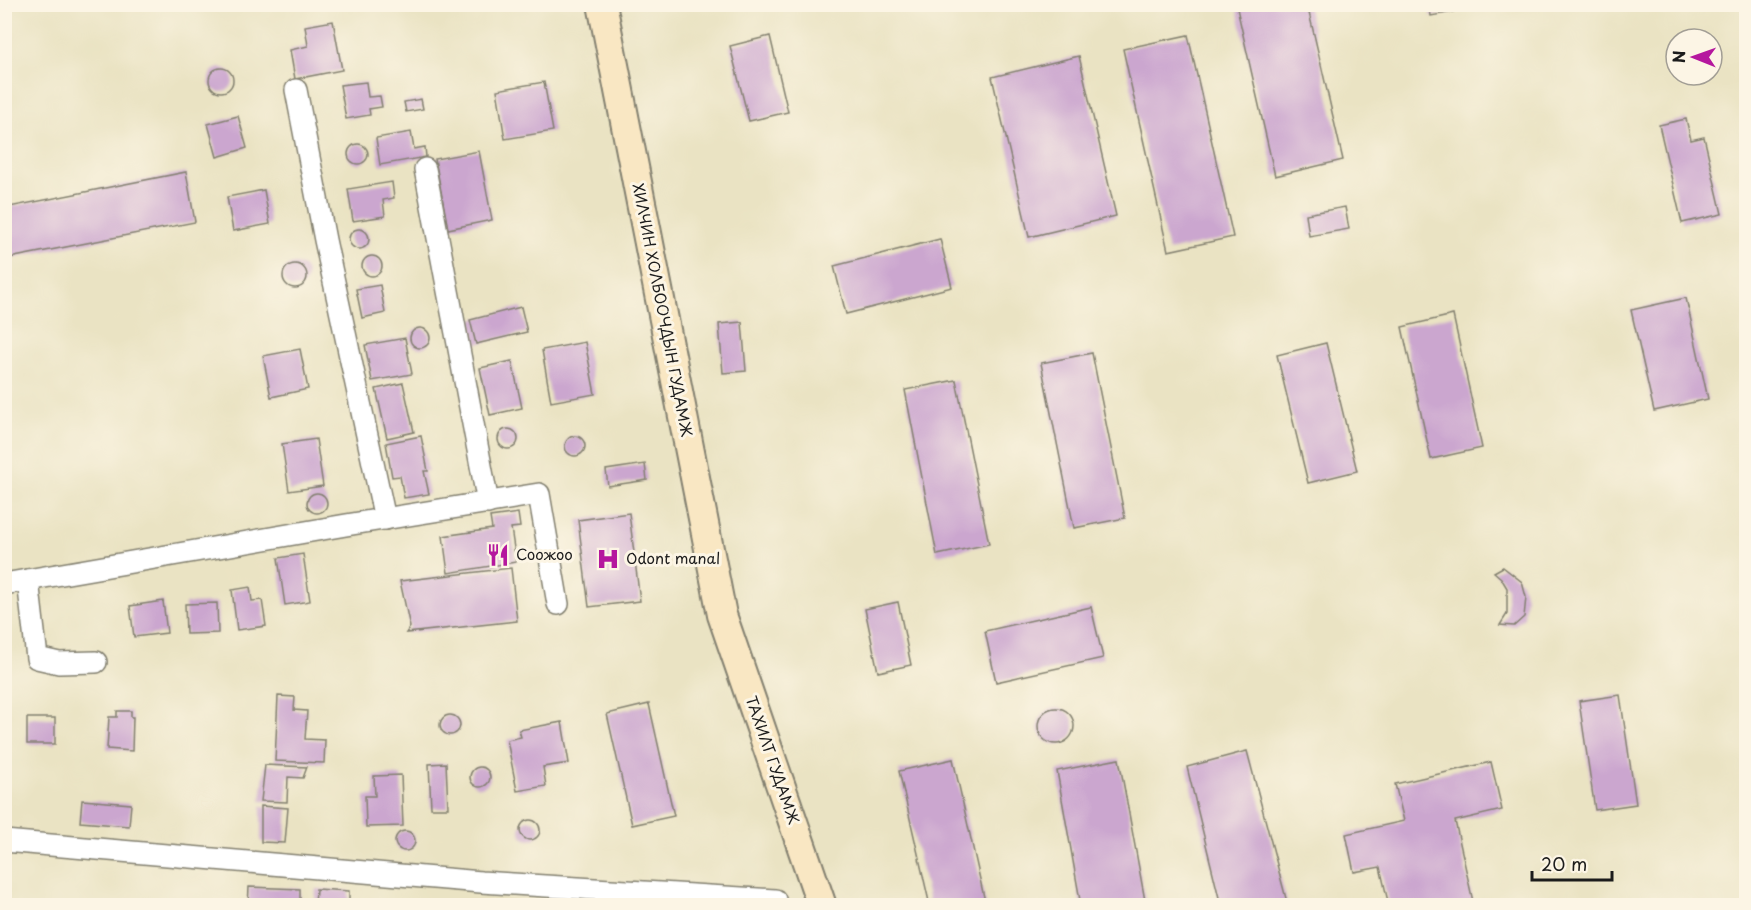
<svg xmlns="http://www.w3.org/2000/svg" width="1751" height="910" viewBox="0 0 1751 910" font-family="'Playpen Sans',sans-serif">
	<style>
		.building { fill: #cba6cf }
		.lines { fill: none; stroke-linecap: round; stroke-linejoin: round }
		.street-casing { stroke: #838070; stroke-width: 24 }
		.secondary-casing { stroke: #838070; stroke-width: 32 }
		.street { stroke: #fff; stroke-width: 21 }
		.secondary { stroke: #f9e7c3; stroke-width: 28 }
		.labels { text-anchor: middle; stroke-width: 6; stroke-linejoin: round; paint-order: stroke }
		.street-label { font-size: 15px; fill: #1c1c1c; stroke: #fcf5e5 }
		.poi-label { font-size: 15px; fill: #1c1c1c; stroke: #fcf5e5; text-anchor: start }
	</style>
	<rect width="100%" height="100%" fill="#fcf5e5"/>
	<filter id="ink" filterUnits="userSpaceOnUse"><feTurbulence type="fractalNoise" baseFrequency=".0167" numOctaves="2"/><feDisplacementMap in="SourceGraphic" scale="12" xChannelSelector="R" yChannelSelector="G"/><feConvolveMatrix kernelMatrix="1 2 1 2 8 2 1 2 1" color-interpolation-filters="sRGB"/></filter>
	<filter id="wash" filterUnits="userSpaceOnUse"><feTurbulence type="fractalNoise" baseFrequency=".008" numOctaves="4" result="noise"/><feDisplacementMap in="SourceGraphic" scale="24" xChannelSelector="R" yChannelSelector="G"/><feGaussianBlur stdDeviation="1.35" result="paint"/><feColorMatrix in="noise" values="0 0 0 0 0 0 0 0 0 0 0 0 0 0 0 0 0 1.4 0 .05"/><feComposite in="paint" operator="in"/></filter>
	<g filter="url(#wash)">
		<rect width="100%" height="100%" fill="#eae3c3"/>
		<g id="blocks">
			<!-- building -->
			<g class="building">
				<path d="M448 4H467V6L448 9Z"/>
				<path d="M1236 4H1307L1343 160 1275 176Z"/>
				<path d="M1429 5H1452L1453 12 1431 16Z"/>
				<path d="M333 21 342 70 295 79 290 50 308 46 305 26Z"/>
				<path d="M1188 35 1233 237 1168 251 1123 49Z"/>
				<path d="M770 36 788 112 749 121 730 46Z"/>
				<path d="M1079 56 1116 216 1029 237 992 77Z"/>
				<circle cx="221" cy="80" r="12"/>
				<path d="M366 82 368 97 380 96 382 107 369 109 370 115 346 119 340 85Z"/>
				<path d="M544 82 553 131 505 139 497 90Z"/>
				<path d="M421 99 423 109 406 112 404 102Z"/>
				<path d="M238 116 247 148 217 157 208 124Z"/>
				<path d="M1686 119 1691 140 1704 137 1722 214 1682 223 1659 125Z"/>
				<path d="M411 132 414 149 425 147 426 157 380 165 376 138Z"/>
				<circle cx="358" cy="154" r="10"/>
				<path d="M479 151 492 220 448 229 435 159Z"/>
				<path d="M186 172 195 222 4 259V208Z"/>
				<path d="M392 182 394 198 383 200 385 216 353 221 348 189Z"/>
				<path d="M264 190 270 224 233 231 227 197Z"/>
				<path d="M1345 207 1349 229 1309 236 1306 214Z"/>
				<circle cx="359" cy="239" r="10"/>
				<path d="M940 239 952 287 846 314 834 266Z"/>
				<circle cx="372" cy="266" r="10"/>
				<circle cx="295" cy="276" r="12"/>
				<path d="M380 285 385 313 362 318 356 289Z"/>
				<path d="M1686 298 1708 399 1654 411 1631 310Z"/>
				<path d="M521 307 527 332 476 344 470 320Z"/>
				<path d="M1453 315 1482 448 1431 459 1402 327Z"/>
				<path d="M742 322 746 371 723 373 719 324Z"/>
				<circle cx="420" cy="338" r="10"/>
				<path d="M405 338 412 374 372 381 365 345Z"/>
				<path d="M585 342 595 394 551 402 542 350Z"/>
				<path d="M1326 343 1357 471 1308 483 1277 355Z"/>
				<path d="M300 349 308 389 271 397 263 356Z"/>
				<path d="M1092 353 1125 518 1074 528 1041 363Z"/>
				<path d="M512 361 522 408 490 415 480 368Z"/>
				<path d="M956 380 989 544 937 555 905 390Z"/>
				<path d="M403 383 414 432 387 438 376 389Z"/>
				<circle cx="508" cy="439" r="10"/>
				<circle cx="575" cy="446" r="10"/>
				<path d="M421 436 428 471H424L429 494 404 498 400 476 392 477 386 443Z"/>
				<path d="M316 439 323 486 289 491 282 444Z"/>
				<path d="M645 464 647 480 608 486 606 470Z"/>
				<circle cx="317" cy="503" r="10"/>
				<path d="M518 513 520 527 511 528 516 562 448 573 443 536 492 529 490 517Z"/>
				<path d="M629 513 640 601 589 607 578 520Z"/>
				<path d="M303 554 310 601 285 605 278 558Z"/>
				<path d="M1503 567 1522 582 1526 597 1524 617 1514 626 1500 625 1507 614V588L1501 578 1494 572Z"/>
				<path d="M511 568 517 621 406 633 410 627 400 581Z"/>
				<path d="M250 587 252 601 262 600 266 626 237 630 232 590Z"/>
				<path d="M163 601 167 633 134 637 130 606Z"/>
				<path d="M898 602 911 665 878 672 865 609Z"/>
				<path d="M217 603 218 633 186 634 185 604Z"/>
				<path d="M1091 607 1103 658 996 682 985 631Z"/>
				<path d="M1620 695 1636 804 1595 810 1579 701Z"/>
				<path d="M278 696 295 697 294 710 307 711 305 739 325 740 324 763 275 761Z"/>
				<path d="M649 704 674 816 632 825 607 714Z"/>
				<circle cx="1056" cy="726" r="18"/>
				<path d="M117 711H131V717H133L132 751 107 749 109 717H117Z"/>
				<circle cx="450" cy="725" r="10"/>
				<rect x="27" y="718" width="28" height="26"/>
				<path d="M562 722 569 763 543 767 546 786 517 791 507 740 521 737 519 730Z"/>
				<path d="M1247 751 1288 906H1221L1187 767Z"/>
				<path d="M953 759 986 906H930L899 771Z"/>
				<path d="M1119 759 1146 906H1081L1057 771Z"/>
				<path d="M1491 762 1502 810 1455 821 1474 906H1389L1380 867 1354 872 1346 834 1404 821 1395 784Z"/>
				<path d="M446 763 448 808H431L429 764Z"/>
				<path d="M265 765 307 767 303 778 288 777 287 802 261 801Z"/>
				<circle cx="480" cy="777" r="10"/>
				<path d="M401 775 403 826 366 827 365 796H375L374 776Z"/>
				<path d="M82 800 131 804 129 826 80 822Z"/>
				<path d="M261 806 288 808 285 843 261 842Z"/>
				<circle cx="530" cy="830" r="10"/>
				<circle cx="405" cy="841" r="10"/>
				<path d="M249 887 300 889V906H248Z"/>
				<path d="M316 889 349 891V906H315Z"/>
			</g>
		</g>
	</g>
	<g filter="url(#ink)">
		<use href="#blocks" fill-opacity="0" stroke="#838070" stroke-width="1.5"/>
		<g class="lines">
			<!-- street casing -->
			<g class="street-casing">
				<g id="street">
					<path d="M296 90 325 240 385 519"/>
					<path d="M425 169 488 503"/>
					<path d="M28 580 37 658 59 663 96 662"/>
					<path d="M4 584 346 525 539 494 558 604"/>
					<path d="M4 841 481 882 775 900 777 906"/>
				</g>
			</g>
			<!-- secondary casing -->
			<g class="secondary-casing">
				<path id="secondary" d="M602 4 722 615 822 906"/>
			</g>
			<!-- street -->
			<use href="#street" class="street"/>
			<!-- secondary -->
			<use href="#secondary" class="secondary"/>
		</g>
	</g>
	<!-- icons -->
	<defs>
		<g id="restaurant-bare" transform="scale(1.8)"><path d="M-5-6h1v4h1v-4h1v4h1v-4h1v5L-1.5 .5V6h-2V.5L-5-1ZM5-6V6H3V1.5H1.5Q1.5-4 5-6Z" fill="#b5179e" stroke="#fcf5e5" stroke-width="2.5" paint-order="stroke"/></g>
		<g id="hospital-bare" transform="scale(1.8)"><path d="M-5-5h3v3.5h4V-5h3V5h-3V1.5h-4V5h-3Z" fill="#b5179e" stroke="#fcf5e5" stroke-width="2.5" paint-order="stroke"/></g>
	</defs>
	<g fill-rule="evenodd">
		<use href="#restaurant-bare" x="498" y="555"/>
		<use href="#hospital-bare" x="608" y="559"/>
	</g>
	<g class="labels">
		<!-- street labels -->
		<g class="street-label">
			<text transform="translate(662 310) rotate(79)" y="5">ХИЛЧИН ХОЛБООЧДЫН ГУДАМЖ</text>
			<text transform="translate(772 760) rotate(71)" y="5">ТАХИЛТ ГУДАМЖ</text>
		</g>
		<!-- poi labels -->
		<g class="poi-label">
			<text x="516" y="560">Соожоо</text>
			<text x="626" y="564">Odont manal</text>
		</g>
	</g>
	<!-- margin -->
	<rect width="1751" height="910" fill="none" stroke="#fcf5e5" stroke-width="24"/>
	<!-- north arrow -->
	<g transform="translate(1694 57) rotate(271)"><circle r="28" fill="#fcf5e5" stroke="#a29e95" stroke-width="1.5"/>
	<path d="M0-4.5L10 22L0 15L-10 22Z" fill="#b5179e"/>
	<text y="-9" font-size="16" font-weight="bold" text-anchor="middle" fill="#1c1c1c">N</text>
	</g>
	<!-- scale -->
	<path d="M1532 871v9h80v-9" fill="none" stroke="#1c1c1c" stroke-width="3"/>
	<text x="1541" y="871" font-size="18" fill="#1c1c1c" stroke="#fcf5e5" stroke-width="4.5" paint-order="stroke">20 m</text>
</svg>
